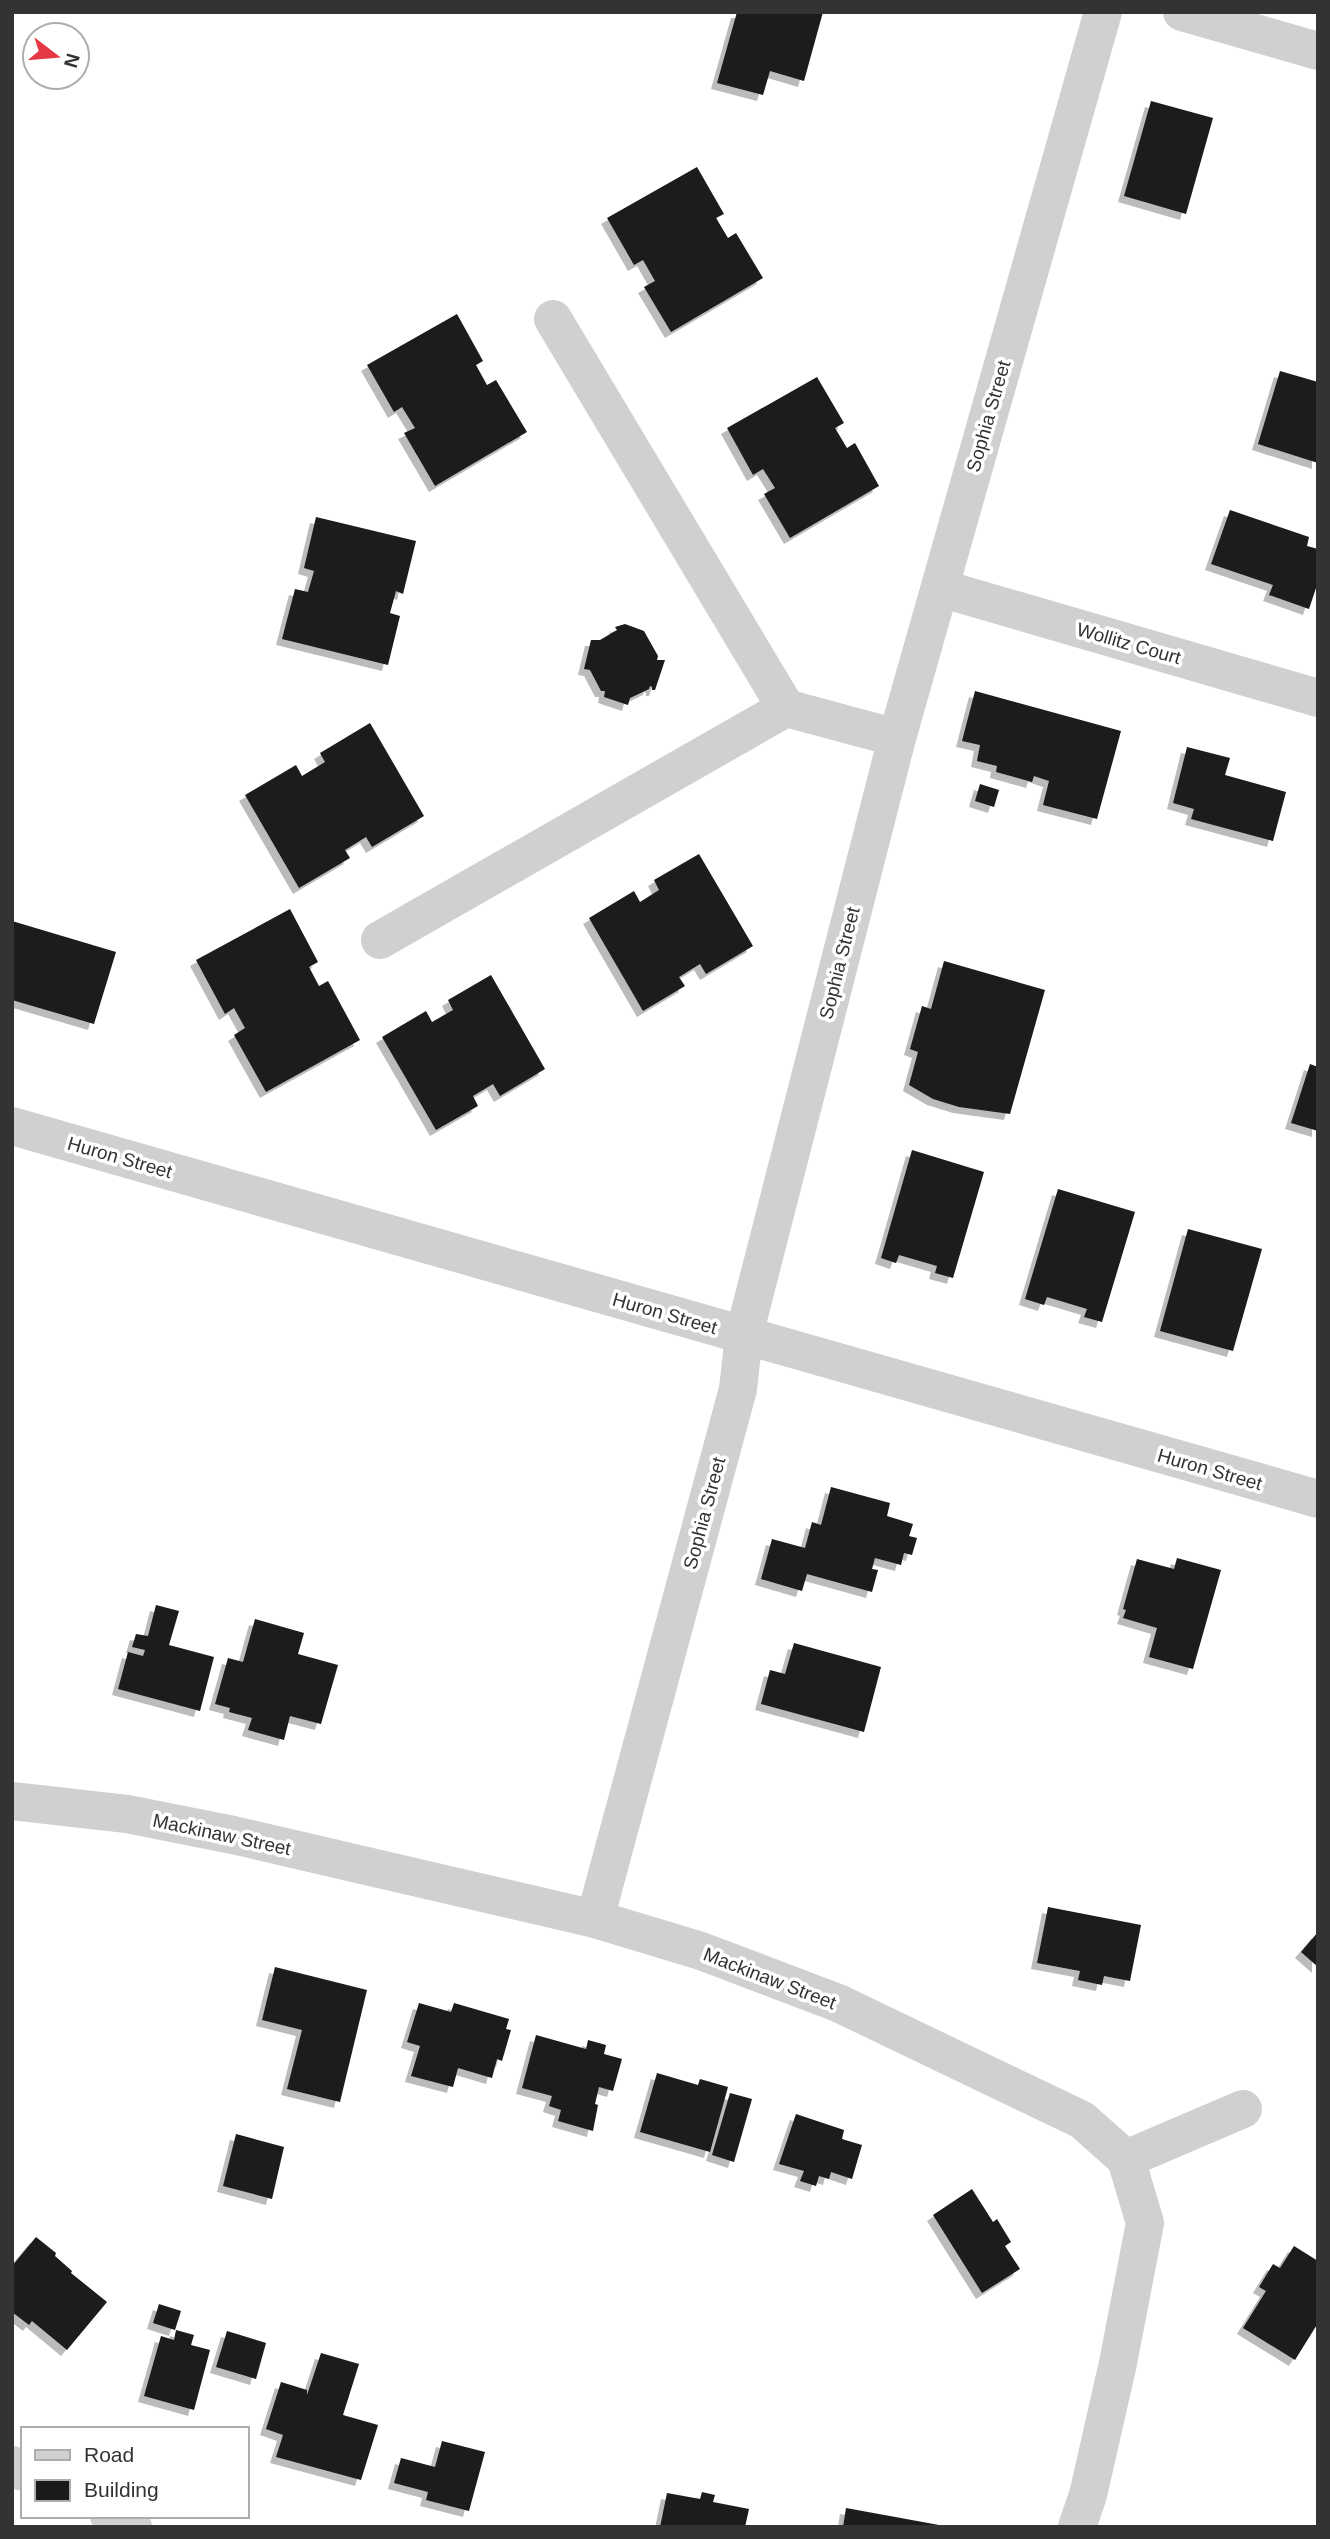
<svg xmlns="http://www.w3.org/2000/svg" width="1330" height="2539" viewBox="0 0 1330 2539" font-family="Arial,sans-serif">
	<style>
		.building { fill: #1a1a1a; filter: url(#shadow) }
		.lines { fill: none; stroke-linecap: round; stroke-linejoin: round }
		.street { stroke: #d0d0d0; stroke-width: 38 }
		.labels { text-anchor: middle; stroke-width: 7; stroke-linejoin: round; paint-order: stroke }
		.street-label { font-size: 19px; fill: #333; stroke: #fff }
	</style>
	<defs>
		<filter id="shadow"><feDropShadow dx="-6" dy="6" stdDeviation="0" flood-color="#0004"/></filter>
	</defs>
	<rect width="100%" height="100%" fill="#fff"/>
	<!-- building -->
	<g class="building">
		<path d="M737 12H823L804 81 770 71 763 95 717 83Z"/>
		<path d="M1151 101 1213 118 1186 214 1124 196Z"/>
		<path d="M697 167 724 214 716 218 728 238 736 233 763 278 671 332 644 287 655 281 643 260 634 265 607 218Z"/>
		<path d="M457 314 483 361 476 365 487 385 496 380 527 432 435 486 404 433 415 428 402 407 394 412 367 365Z"/>
		<path d="M1280 371 1318 382V463L1258 444Z"/>
		<path d="M817 377 844 423 835 428 847 448 855 443 879 486 790 538 764 494 775 488 763 469 753 475 727 428Z"/>
		<path d="M1230 510 1309 537 1307 546 1318 549V582L1309 609 1269 595 1273 585 1211 564Z"/>
		<path d="M316 517 416 541 403 594 396 591 390 613 400 616 388 665 282 639 295 589 308 592 314 571 304 568Z"/>
		<path d="M625 624 644 631 658 656 657 660H665L655 690H652V687L650 686 649 689 630 698 628 705 604 697 605 691H601L590 670 584 669 591 640H600L617 630 615 627Z"/>
		<path d="M975 691 1121 731 1097 819 1043 805 1049 781 1034 776 1032 782 996 772 997 766 977 761 980 745 962 741Z"/>
		<path d="M370 723 424 816 372 847 366 837 345 850 350 858 299 888 245 795 296 765 302 776 325 762 320 753Z"/>
		<path d="M1187 747 1230 758 1225 775 1286 792 1273 841 1191 819 1194 809 1173 803Z"/>
		<path d="M980 784 999 790 994 807 975 801Z"/>
		<path d="M699 854 753 946 706 974 700 964 679 977 685 986 643 1011 589 918 634 891 640 902 659 890 654 880Z"/>
		<path d="M290 909 318 962 309 967 319 986 328 981 360 1040 266 1092 234 1035 245 1028 234 1008 225 1014 196 960Z"/>
		<path d="M12 921 116 952 94 1024 12 1000Z"/>
		<path d="M944 961 1045 990 1010 1114 959 1107 933 1099 909 1085 918 1052 910 1049 922 1006 931 1009Z"/>
		<path d="M491 975 545 1069 500 1096 493 1084 473 1096 478 1106 436 1130 382 1037 426 1011 432 1022 453 1010 448 1000Z"/>
		<path d="M1310 1064 1318 1067V1131L1291 1123Z"/>
		<path d="M912 1150 984 1172 953 1278 935 1273 937 1266 899 1255 896 1263 881 1258Z"/>
		<path d="M1058 1189 1135 1212 1102 1322 1084 1317 1087 1309 1047 1297 1044 1305 1025 1299Z"/>
		<path d="M1188 1229 1262 1249 1233 1351 1160 1331Z"/>
		<path d="M831 1487 890 1503 887 1516 913 1524 909 1536 917 1538 912 1555 904 1553 901 1565 875 1558 872 1569 878 1570 872 1592 807 1574 802 1591 761 1579 772 1539 805 1548 812 1522 821 1525Z"/>
		<path d="M1177 1558 1221 1570 1193 1669 1149 1657 1157 1628 1123 1618 1126 1610 1123 1609 1137 1559 1174 1569Z"/>
		<path d="M156 1605 179 1611 169 1645 214 1657 200 1711 118 1689 128 1652 143 1656 145 1650 132 1647 136 1634 148 1636Z"/>
		<path d="M255 1619 304 1633 298 1654 338 1665 321 1724 290 1716 284 1740 248 1730 252 1718 229 1712 230 1708 215 1704 228 1658 243 1662Z"/>
		<path d="M794 1643 881 1667 864 1732 761 1704 770 1670 785 1674Z"/>
		<path d="M1048 1907 1141 1925 1130 1981 1104 1976 1102 1985 1078 1980 1080 1971 1037 1963Z"/>
		<path d="M1318 1932V1967L1301 1952Z"/>
		<path d="M275 1967 367 1990 340 2102 287 2089 302 2030 262 2020Z"/>
		<path d="M419 2003 451 2012 454 2003 509 2019 506 2029 511 2030 502 2061 497 2059 492 2078 458 2068 453 2087 411 2076 420 2046 407 2042Z"/>
		<path d="M536 2035 586 2049 588 2040 606 2045 604 2054 622 2059 613 2091 599 2087 595 2104 598 2105 593 2131 558 2121 561 2110 549 2106 552 2096 522 2088Z"/>
		<path d="M657 2073 698 2085 700 2079 728 2087 710 2152 640 2132Z"/>
		<path d="M730 2093 752 2099 734 2162 712 2155Z"/>
		<path d="M796 2114 844 2130 842 2139 862 2145 852 2179 831 2172 829 2179 819 2176 816 2186 800 2181 804 2171 779 2164Z"/>
		<path d="M236 2134 284 2147 272 2199 223 2186Z"/>
		<path d="M972 2189 993 2222 997 2219 1011 2242 1005 2246 1020 2269 982 2293 933 2215Z"/>
		<path d="M36 2237 56 2253 55 2256 72 2271 71 2273 107 2302 67 2350 32 2321 29 2325 12 2312 14 2302 12 2300V2266Z"/>
		<path d="M1294 2246 1318 2261V2323L1295 2360 1243 2328 1266 2291 1259 2287 1273 2264 1280 2268Z"/>
		<path d="M159 2304 181 2311 175 2330 153 2323Z"/>
		<path d="M176 2330 194 2335 191 2345 210 2350 194 2410 144 2396 161 2336 174 2340Z"/>
		<path d="M227 2331 266 2343 256 2379 216 2367Z"/>
		<path d="M321 2353 359 2364 343 2415 378 2425 361 2480 276 2457 283 2435 266 2429 281 2382 307 2390V2395Z"/>
		<path d="M442 2441 485 2452 469 2511 426 2500 428 2492 394 2483 401 2458 435 2467Z"/>
		<path d="M702 2492 715 2495 713 2502 749 2509 745 2527H660L667 2493 700 2499Z"/>
		<path d="M846 2508 939 2525V2527H843Z"/>
	</g>
	<g class="lines">
		<!-- street -->
		<g class="street">
			<path d="M1182 12 1318 51"/>
			<path d="M553 319 786 708 897 738"/>
			<path d="M940 588 1318 698"/>
			<path d="M380 940 786 708"/>
			<path d="M12 1126 1318 1499"/>
			<path d="M12 1801 127 1814 233 1835 595 1919 701 1951 838 2003 1082 2120 1126 2159 1145 2223 1118 2363 1088 2495 1077 2527"/>
			<path d="M595 1919 738 1389 744 1335 897 738 1103 12"/>
			<path d="M1126 2159 1243 2109"/>
			<path d="M12 2465 23 2472"/>
			<path d="M109 2516 133 2527"/>
		</g>
	</g>
	<g class="labels">
		<!-- street labels -->
		<g class="street-label">
			<text transform="translate(988 416) rotate(-74)" y="7">Sophia Street</text>
			<text transform="translate(1129 643) rotate(16)" y="7">Wollitz Court</text>
			<text transform="translate(839 963) rotate(-76)" y="7">Sophia Street</text>
			<text transform="translate(120 1157) rotate(16)" y="7">Huron Street</text>
			<text transform="translate(665 1313) rotate(16)" y="7">Huron Street</text>
			<text transform="translate(1210 1469) rotate(16)" y="7">Huron Street</text>
			<text transform="translate(704 1513) rotate(-75)" y="7">Sophia Street</text>
			<text transform="translate(222 1834) rotate(12)" y="7">Mackinaw Street</text>
			<text transform="translate(770 1978) rotate(21)" y="7">Mackinaw Street</text>
		</g>
	</g>
	<!-- border -->
	<rect width="1330" height="2539" fill="none" stroke="#333333" stroke-width="28"/>
	<!-- legend -->
	<rect x="21" y="2427" width="228" height="91" fill="#ffffff" stroke="#adadad" stroke-width="2"/>
	<rect x="35" y="2450" width="35" height="10" fill="#d0d0d0" stroke="#adadad" stroke-width="2"/>
	<text x="84" y="2462" font-size="21" fill="#333333">Road</text>
	<rect x="35" y="2480" width="35" height="21" fill="#1a1a1a" stroke="#adadad" stroke-width="2"/>
	<text x="84" y="2497" font-size="21" fill="#333333">Building</text>
	<!-- north arrow -->
	<g transform="translate(56 56) rotate(106)"><circle r="33" fill="#ffffff" stroke="#adadad" stroke-width="2"/>
	<path d="M0-5L12 26L0 18L-12 26Z" fill="#e63946"/>
	<text y="-10" font-size="19" font-weight="bold" text-anchor="middle" fill="#333333">N</text>
	</g>
</svg>
